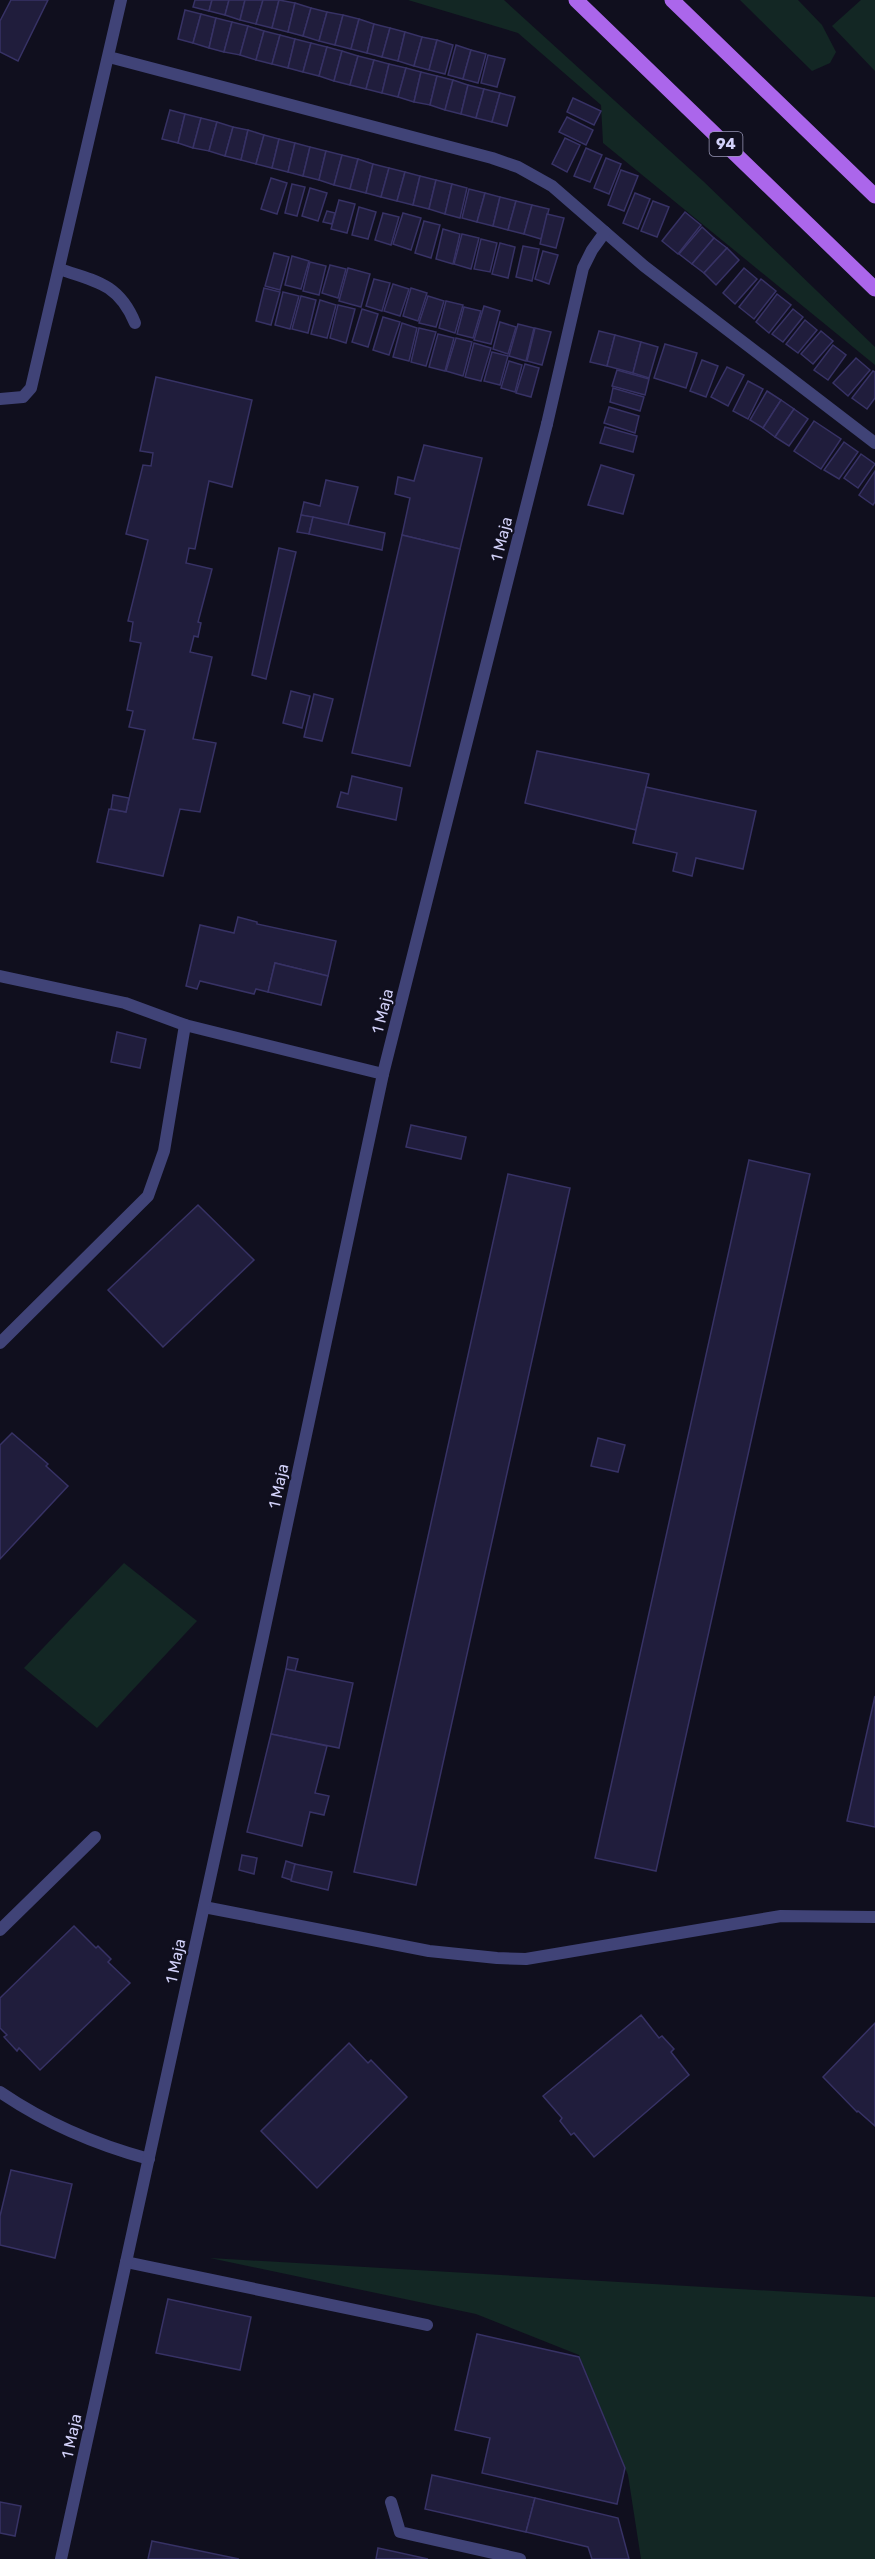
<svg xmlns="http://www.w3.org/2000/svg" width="875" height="2559" viewBox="0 0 875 2559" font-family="Rubik,sans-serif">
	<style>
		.green { fill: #132724 }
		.building { fill: #201d3c; stroke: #373265; stroke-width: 1.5 }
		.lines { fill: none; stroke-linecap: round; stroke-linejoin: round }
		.lane { stroke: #404377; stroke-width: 12 }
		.street { stroke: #404377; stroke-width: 12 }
		.primary { stroke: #ab66eb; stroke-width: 15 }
		.labels { text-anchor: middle; stroke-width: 4.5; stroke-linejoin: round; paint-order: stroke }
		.shield { fill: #100f1e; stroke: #9897b7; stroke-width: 1.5 }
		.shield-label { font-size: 15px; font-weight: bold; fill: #d2d1f9 }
		.street-label { font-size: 16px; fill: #d2d1f9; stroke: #100f1e }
	</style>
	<rect width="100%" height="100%" fill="#100f1e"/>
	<!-- green -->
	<g class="green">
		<path d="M408 0H504L703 181 875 347V365L603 143 601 105 518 33Z"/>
		<path d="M740 0H798L822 25 836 52 830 63 812 71Z"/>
		<path d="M861 0H875V71L832 26Z"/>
		<path d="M124 1563 197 1621 97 1728 24 1668Z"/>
		<path d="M210 2258 875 2297V2559H641L628 2475 579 2355 476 2314Z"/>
	</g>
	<!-- building -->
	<g class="building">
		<path d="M11 0H48L18 61 0 52V21Z"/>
		<path d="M195 0H212L209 11 193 7Z"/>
		<path d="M212 0H229L225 15 209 11Z"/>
		<path d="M229 0H245L240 20 225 15Z"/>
		<path d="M245 0H263L256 24 240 20Z"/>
		<path d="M263 0H279L272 28 256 24Z"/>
		<path d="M279 0 295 3 288 32 272 28Z"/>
		<path d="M295 3 311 8 303 36 288 32Z"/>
		<path d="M311 8 327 12 319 41 303 36Z"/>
		<path d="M185 10 201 14 193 43 178 39Z"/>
		<path d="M327 12 343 15 335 45 319 41Z"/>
		<path d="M201 14 216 18 209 48 193 43Z"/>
		<path d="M343 15 359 19 351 49 335 45Z"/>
		<path d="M216 18 232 22 224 52 209 48Z"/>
		<path d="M359 19 374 24 367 53 351 49Z"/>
		<path d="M232 22 248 26 240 55 224 52Z"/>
		<path d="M374 24 390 28 382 57 367 53Z"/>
		<path d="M248 26 264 31 256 60 240 55Z"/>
		<path d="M390 28 405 32 398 61 382 57Z"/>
		<path d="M264 31 280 35 272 64 256 60Z"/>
		<path d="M405 32 422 37 414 66 398 61Z"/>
		<path d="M280 35 295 39 288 68 272 64Z"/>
		<path d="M422 37 437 40 429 70 414 66Z"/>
		<path d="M295 39 311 43 303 72 288 68Z"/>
		<path d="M437 40 453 45 445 74 429 70Z"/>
		<path d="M311 43 327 47 319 76 303 72Z"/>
		<path d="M456 45 471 50 463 79 448 75Z"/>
		<path d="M327 47 342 51 334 81 319 76Z"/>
		<path d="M471 50 486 54 478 83 463 79Z"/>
		<path d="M342 51 358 56 350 85 334 81Z"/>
		<path d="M488 55 505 59 497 87 481 83Z"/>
		<path d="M358 56 374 60 366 89 350 85Z"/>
		<path d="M374 60 389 64 382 93 366 89Z"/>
		<path d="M389 64 406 68 398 97 382 93Z"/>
		<path d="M406 68 421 72 414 102 398 97Z"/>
		<path d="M421 72 437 76 430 105 414 102Z"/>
		<path d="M437 76 453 80 445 110 430 105Z"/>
		<path d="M453 80 468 85 461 114 445 110Z"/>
		<path d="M468 85 484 89 476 118 461 114Z"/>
		<path d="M484 89 500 93 492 122 476 118Z"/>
		<path d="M500 93 515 97 507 126 492 122Z"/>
		<path d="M573 98 601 111 594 125 567 112Z"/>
		<path d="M170 110 185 114 178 143 162 139Z"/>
		<path d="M185 114 201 118 193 148 178 143Z"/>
		<path d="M567 117 593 130 586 145 559 132Z"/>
		<path d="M201 118 217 122 209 151 193 148Z"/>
		<path d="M217 122 233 127 225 156 209 151Z"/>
		<path d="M233 127 248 130 241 160 225 156Z"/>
		<path d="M248 130 264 135 256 164 241 160Z"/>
		<path d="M264 135 279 139 272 168 256 164Z"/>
		<path d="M565 138 580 145 567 172 552 164Z"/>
		<path d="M279 139 295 143 288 172 272 168Z"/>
		<path d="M295 143 310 147 303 176 288 172Z"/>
		<path d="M310 147 326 151 319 180 303 176Z"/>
		<path d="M586 148 602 155 590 182 574 176Z"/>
		<path d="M326 151 342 155 334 185 319 180Z"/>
		<path d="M342 155 358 159 350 189 334 185Z"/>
		<path d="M606 158 621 164 609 194 594 188Z"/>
		<path d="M358 159 373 164 366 193 350 189Z"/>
		<path d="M373 164 389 168 381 197 366 193Z"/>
		<path d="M389 168 405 172 397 201 381 197Z"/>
		<path d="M621 170 638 176 624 211 608 205Z"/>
		<path d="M405 172 420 176 413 205 397 201Z"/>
		<path d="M420 176 436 180 429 209 413 205Z"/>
		<path d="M271 178 287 183 277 214 261 209Z"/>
		<path d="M436 180 452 184 445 214 429 209Z"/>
		<path d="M292 184 305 187 297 216 285 213Z"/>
		<path d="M452 184 467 188 460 218 445 214Z"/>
		<path d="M310 188 327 193 318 221 302 216Z"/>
		<path d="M469 189 485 193 477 222 462 218Z"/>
		<path d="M485 193 500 197 493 226 477 222Z"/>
		<path d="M635 193 650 199 638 229 623 223Z"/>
		<path d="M500 197 516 201 508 230 493 226Z"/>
		<path d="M339 200 355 204 347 233 331 229Z"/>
		<path d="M516 201 532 205 524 234 508 230Z"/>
		<path d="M653 201 669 207 657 237 641 231Z"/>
		<path d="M532 205 549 209 541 239 524 234Z"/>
		<path d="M359 207 376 212 368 239 352 235Z"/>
		<path d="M327 211 335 213 332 224 323 222Z"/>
		<path d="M685 212 701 225 678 254 662 241Z"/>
		<path d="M383 213 399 217 391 245 375 240Z"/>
		<path d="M403 213 421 218 411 250 393 244Z"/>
		<path d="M547 214 564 218 556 248 540 244Z"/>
		<path d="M424 221 440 225 431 258 415 253Z"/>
		<path d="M702 227 714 238 692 264 679 254Z"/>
		<path d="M443 229 460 234 453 264 436 259Z"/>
		<path d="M462 234 479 238 471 269 454 264Z"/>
		<path d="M714 238 727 248 704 273 692 264Z"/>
		<path d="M481 239 497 243 490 272 474 269Z"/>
		<path d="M500 243 515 247 508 278 492 274Z"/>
		<path d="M523 246 539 249 532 281 516 277Z"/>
		<path d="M727 248 739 260 716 285 704 273Z"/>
		<path d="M543 251 558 255 549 284 535 279Z"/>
		<path d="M274 253 289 257 280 290 265 286Z"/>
		<path d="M292 256 309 261 301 289 285 285Z"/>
		<path d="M310 262 326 266 319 295 303 291Z"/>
		<path d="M330 265 346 269 338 298 322 293Z"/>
		<path d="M348 268 370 274 361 307 339 301Z"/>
		<path d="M744 268 757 279 735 304 723 293Z"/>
		<path d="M374 279 390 283 382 311 366 306Z"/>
		<path d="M761 279 776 291 754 319 739 307Z"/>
		<path d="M393 284 409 289 400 316 384 311Z"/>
		<path d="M264 288 280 292 271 325 256 321Z"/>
		<path d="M411 288 427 293 418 321 403 316Z"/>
		<path d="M283 292 299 296 290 329 275 325Z"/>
		<path d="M777 294 791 305 769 333 756 322Z"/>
		<path d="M301 296 316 300 308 333 292 329Z"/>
		<path d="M428 296 444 301 436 327 419 323Z"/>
		<path d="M320 300 336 305 327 338 311 334Z"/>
		<path d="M446 301 463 305 455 333 439 328Z"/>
		<path d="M338 305 355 309 346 343 330 338Z"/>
		<path d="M484 306 500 311 491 344 474 340Z"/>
		<path d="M464 307 481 311 473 338 457 334Z"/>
		<path d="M362 309 378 314 368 347 352 342Z"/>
		<path d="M793 309 803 317 783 342 772 334Z"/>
		<path d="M383 317 400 322 389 355 373 350Z"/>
		<path d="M805 320 817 330 798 353 786 344Z"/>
		<path d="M500 322 516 327 508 354 493 349Z"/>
		<path d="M402 323 417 328 409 361 393 357Z"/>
		<path d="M518 324 534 328 526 361 509 356Z"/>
		<path d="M419 328 436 332 426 366 411 362Z"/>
		<path d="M535 328 551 332 542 365 527 361Z"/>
		<path d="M599 331 615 335 607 366 590 362Z"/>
		<path d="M821 331 833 341 813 364 801 354Z"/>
		<path d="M438 334 454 338 445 371 429 367Z"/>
		<path d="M615 335 641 342 633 373 607 366Z"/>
		<path d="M456 338 472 342 463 376 446 371Z"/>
		<path d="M641 342 658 347 649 378 633 373Z"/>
		<path d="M474 343 491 348 481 381 465 377Z"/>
		<path d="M665 344 697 353 686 388 654 378Z"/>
		<path d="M833 345 846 355 828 380 814 370Z"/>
		<path d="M492 352 508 356 500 385 484 381Z"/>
		<path d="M856 358 870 370 848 396 833 383Z"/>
		<path d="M702 360 718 366 706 397 690 391Z"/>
		<path d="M509 361 522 365 515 392 501 388Z"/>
		<path d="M525 364 539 368 531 397 516 393Z"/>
		<path d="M727 367 744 375 728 406 711 397Z"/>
		<path d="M617 370 649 379 645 395 612 386Z"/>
		<path d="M873 371 875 372V398L867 409 852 398Z"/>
		<path d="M156 377 252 400 232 487 209 481 195 549 189 548 186 563 212 569 198 622 201 623 198 637 194 636 190 652 212 657 193 739 216 743 200 812 180 809 163 876 97 862 109 809 126 812 145 730 129 727 133 711 127 710 141 643 130 641 133 622 128 621 148 540 126 534 143 465 151 466 153 453 140 451Z"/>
		<path d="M748 381 763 389 748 419 733 411Z"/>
		<path d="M613 388 644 397 640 411 610 402Z"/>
		<path d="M767 391 781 400 763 428 750 420Z"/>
		<path d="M781 400 794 409 775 437 763 428Z"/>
		<path d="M609 407 639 416 635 433 604 423Z"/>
		<path d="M794 409 808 419 789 446 775 437Z"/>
		<path d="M814 421 841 439 821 469 794 451Z"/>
		<path d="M605 427 637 436 633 452 600 443Z"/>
		<path d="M844 442 858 452 839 479 824 470Z"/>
		<path d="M424 445 482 458 460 549 402 535 410 498 395 494 398 477 414 481Z"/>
		<path d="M861 454 875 464 858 488 844 478Z"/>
		<path d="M601 465 634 475 623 514 588 505Z"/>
		<path d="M875 471V502L873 505 859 495Z"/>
		<path d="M326 480 358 487 348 525 301 515 304 502 320 506Z"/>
		<path d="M301 515 313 517 309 534 297 532Z"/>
		<path d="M313 517 385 533 382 550 309 534Z"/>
		<path d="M402 535 460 549 410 766 352 753Z"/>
		<path d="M279 548 296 552 266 679 252 675Z"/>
		<path d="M291 691 310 696 302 728 283 723Z"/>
		<path d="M314 694 333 699 322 741 304 737Z"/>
		<path d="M537 751 649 774 636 830 525 803Z"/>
		<path d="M352 776 402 788 396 820 337 807 341 792 348 794Z"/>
		<path d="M646 787 756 811 743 869 696 858 692 876 673 871 677 853 633 843Z"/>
		<path d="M113 795 129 798 126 812 111 809Z"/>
		<path d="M238 917 257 922V924L336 941 328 976 275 963 268 992 256 989 254 994 200 981 197 989 186 986 200 925 234 933Z"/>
		<path d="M275 963 328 976 321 1005 268 992Z"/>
		<path d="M117 1032 146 1039 140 1068 111 1062Z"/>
		<path d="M411 1125 466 1137 461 1159 406 1147Z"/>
		<path d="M749 1160 810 1174 656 1871 595 1858Z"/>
		<path d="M508 1174 570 1188 416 1885 354 1872Z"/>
		<path d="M198 1205 254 1260 163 1347 108 1290Z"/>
		<path d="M12 1433 48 1464 46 1466 68 1486 0 1559V1445Z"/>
		<path d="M598 1438 625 1445 618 1472 591 1466Z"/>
		<path d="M288 1657 298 1659 295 1671 286 1669Z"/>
		<path d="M286 1669 353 1683 339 1748 271 1734Z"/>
		<path d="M875 1696V1827L847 1821Z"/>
		<path d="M271 1734 327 1746 315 1793 329 1796 324 1815 310 1812 302 1846 247 1832Z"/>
		<path d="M242 1855 257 1858 254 1874 239 1870Z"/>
		<path d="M286 1861 295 1864 291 1880 282 1877Z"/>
		<path d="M295 1864 332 1872 328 1890 291 1881Z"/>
		<path d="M74 1926 96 1948 98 1946 111 1959 108 1962 130 1983 40 2070 19 2048 17 2051 4 2037 7 2035 0 2028V1998Z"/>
		<path d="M641 2015 659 2038 662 2036 674 2049 671 2052 689 2075 594 2157 574 2133 571 2135 560 2121 562 2118 543 2096Z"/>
		<path d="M875 2023V2126L858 2111 857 2112 823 2077Z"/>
		<path d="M349 2043 368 2063 371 2060 407 2097 317 2188 261 2131Z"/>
		<path d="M11 2170 72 2184 55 2258 0 2245V2216Z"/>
		<path d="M168 2299 251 2317 240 2370 156 2353Z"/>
		<path d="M477 2334 579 2357 625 2468 617 2504 482 2473 490 2438 455 2430Z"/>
		<path d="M432 2475 535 2498 526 2532 425 2509Z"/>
		<path d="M535 2498 618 2518 629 2559H592L588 2547 526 2532Z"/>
		<path d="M0 2502 21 2506 15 2536 0 2533Z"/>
		<path d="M152 2541 239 2559H148Z"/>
		<path d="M378 2548 428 2559H376Z"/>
	</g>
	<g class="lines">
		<!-- lane -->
		<g class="lane">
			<path d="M109 57 492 158 518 167 552 186 644 266 875 443"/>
			<path d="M59 269C96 281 119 284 135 323"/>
			<path d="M0 399 23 397 31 388 121 0"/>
			<path d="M547 424 583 268 592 250 605 232"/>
			<path d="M0 976 125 1003 185 1025 383 1074"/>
			<path d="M0 1343 148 1196 164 1151 185 1025"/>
			<path d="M204 1907 429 1951 497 1958 526 1959 781 1916 875 1917"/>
			<path d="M0 1930 95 1837"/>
			<path d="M0 2092C44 2122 97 2145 149 2159"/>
			<path d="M126 2262 427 2325"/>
			<path d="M391 2502 400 2532 520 2559"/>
		</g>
		<!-- street -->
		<path class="street" d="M61 2559 262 1641 383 1074 547 424"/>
		<!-- primary -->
		<g class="primary">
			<path d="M576 0 875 289"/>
			<path d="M672 0 875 196"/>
		</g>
	</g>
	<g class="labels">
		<!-- shield labels -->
		<rect class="shield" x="709.5" y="132" width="33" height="24" rx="4.5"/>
		<g class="shield-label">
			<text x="726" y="149">94</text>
		</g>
		<!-- street labels -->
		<g class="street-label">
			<text transform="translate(501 539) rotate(-76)" y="6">1 Maja</text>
			<text transform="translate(382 1011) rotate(-76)" y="6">1 Maja</text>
			<text transform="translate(278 1486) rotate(-78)" y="6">1 Maja</text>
			<text transform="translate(175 1961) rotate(-78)" y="6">1 Maja</text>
			<text transform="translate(71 2436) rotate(-78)" y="6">1 Maja</text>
		</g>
	</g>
</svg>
